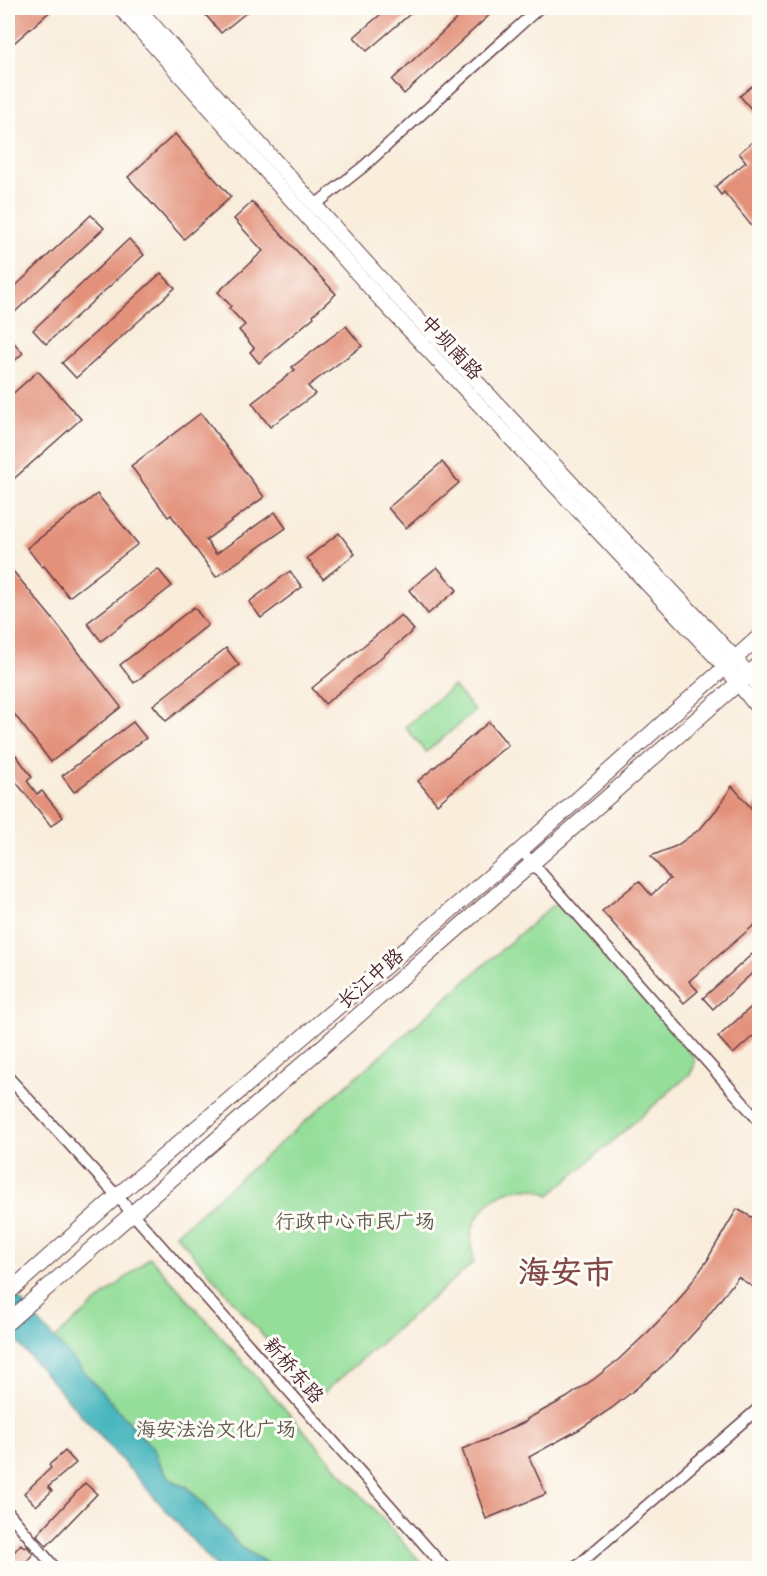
<svg xmlns="http://www.w3.org/2000/svg" width="767" height="1576" viewBox="0 0 767 1576" font-family="'Architects Daughter','LXGW WenKai TC',sans-serif">
	<style>
		.green { fill: #94de9a; stroke: #6f7e62; stroke-width: 1.5 }
		.water { fill: #46b6be; stroke: #486a74; stroke-width: 1.5 }
		.building { fill: #e3917a }
		.lines { fill: none; stroke-linecap: round; stroke-linejoin: round }
		.street-casing { stroke: #643e46; stroke-width: 13 }
		.secondary-casing { stroke: #643e46; stroke-width: 16 }
		.primary-casing { stroke: #643e46; stroke-width: 17 }
		.street { stroke: #fff; stroke-width: 10 }
		.secondary { stroke: #fff; stroke-width: 14 }
		.primary { stroke: #fff; stroke-width: 15 }
		.labels { text-anchor: middle; stroke-width: 6; stroke-linejoin: round; paint-order: stroke }
		.street-label { font-size: 20px; fill: #4a1f2b; stroke: #fdfcf7 }
		.park-label { font-size: 20px; fill: #60584c; stroke: #fdfcf7 }
		.town-label { font-size: 32px; font-weight: bold; fill: #804747; stroke: #fdfcf7 }
	</style>
	<rect width="100%" height="100%" fill="#fdfcf7"/>
	<filter id="ink" filterUnits="userSpaceOnUse"><feTurbulence type="fractalNoise" baseFrequency=".0167" numOctaves="2"/><feDisplacementMap in="SourceGraphic" scale="12" xChannelSelector="R" yChannelSelector="G"/><feConvolveMatrix kernelMatrix="1 2 1 2 8 2 1 2 1" color-interpolation-filters="sRGB"/></filter>
	<filter id="wash" filterUnits="userSpaceOnUse"><feTurbulence type="fractalNoise" baseFrequency=".008" numOctaves="4" result="noise"/><feDisplacementMap in="SourceGraphic" scale="24" xChannelSelector="R" yChannelSelector="G"/><feGaussianBlur stdDeviation="1.35" result="paint"/><feColorMatrix in="noise" values="0 0 0 0 0 0 0 0 0 0 0 0 0 0 0 0 0 1.4 0 .05"/><feComposite in="paint" operator="in"/></filter>
	<g filter="url(#wash)">
		<rect width="100%" height="100%" fill="#f9eddc"/>
		<!-- green -->
		<g class="green">
			<path d="M453 686 475 711 426 752 405 727Z"/>
			<path d="M554 904 565 909 693 1055C695 1063 695 1067 690 1074L550 1195C544 1193 537 1189 531 1189 499 1187 471 1210 471 1243 471 1249 473 1256 474 1262L323 1393 317 1395 312 1393 176 1234Z"/>
			<path d="M150 1257 426 1568H275L242 1548 188 1487C171 1483 158 1468 155 1451L54 1339Z"/>
		</g>
		<!-- water -->
		<path class="water" d="M8 1287 155 1451C158 1468 171 1483 187 1487L242 1548 275 1568H217L8 1332Z"/>
		<g id="blocks">
			<!-- building -->
			<g class="building">
				<path d="M20 8H54L8 48V19Z"/>
				<path d="M210 8H252L221 33 204 13Z"/>
				<path d="M388 8H417L367 51 354 37Z"/>
				<path d="M468 8H497L404 94 392 80Z"/>
				<path d="M759 80V118L740 96Z"/>
				<path d="M175 134 231 197 184 239 128 177Z"/>
				<path d="M759 136V235L724 192 721 195 715 187 746 162 739 153Z"/>
				<path d="M252 202 336 294 313 315 314 317 259 363 250 352 254 348 239 330 245 325 229 308 231 306 218 292 263 251 234 219Z"/>
				<path d="M91 215 104 228 15 312 8 304V293Z"/>
				<path d="M129 239 144 255 46 344 33 330Z"/>
				<path d="M161 273 175 288 76 378 62 363Z"/>
				<path d="M346 326 362 346 308 386 315 394 270 427 252 403 295 370 292 367Z"/>
				<path d="M8 336 23 353 8 367Z"/>
				<path d="M38 371 81 419 8 484V398Z"/>
				<path d="M201 413 264 497 206 540 216 554 275 512 286 528 216 577 171 515 168 517 131 466Z"/>
				<path d="M442 462 459 483 406 528 388 508Z"/>
				<path d="M97 494 138 544 69 597 44 566 42 567 27 548Z"/>
				<path d="M339 533 355 554 323 579 307 558Z"/>
				<path d="M8 565 56 623 121 707 51 762 8 706Z"/>
				<path d="M437 567 457 590 428 614 409 590Z"/>
				<path d="M158 569 172 586 101 641 87 623Z"/>
				<path d="M290 571 302 587 261 618 249 602Z"/>
				<path d="M194 607 208 625 134 683 120 665Z"/>
				<path d="M401 615 414 630 325 704 312 688Z"/>
				<path d="M226 648 239 665 166 721 153 705Z"/>
				<path d="M133 722 146 738 74 792 62 776Z"/>
				<path d="M489 722 508 745 437 804 418 781Z"/>
				<path d="M16 755 32 777 27 781 37 794 42 791 63 817 51 826 8 772V761Z"/>
				<path d="M732 786 752 809 759 802V921L689 981 698 991 684 1003 602 911 639 881 651 895 670 879 651 856 676 846 700 829 717 809Z"/>
				<path d="M759 948V967L713 1009 703 998Z"/>
				<path d="M759 1000V1031L733 1054 718 1037Z"/>
				<path d="M737 1209 759 1221V1291L738 1277 700 1326 672 1357 638 1387 612 1408 580 1429 529 1457 546 1494 486 1519 462 1449 488 1439 527 1421V1419L566 1398 594 1379 618 1360 648 1332 678 1301 709 1258H708Z"/>
				<path d="M65 1451 76 1463 48 1487 52 1491 36 1506 24 1493 51 1468 49 1465Z"/>
				<path d="M85 1483 97 1494 47 1546 37 1535Z"/>
				<path d="M21 1544 25 1548 27 1546 33 1554 20 1569H14L8 1563V1559Z"/>
			</g>
		</g>
	</g>
	<g filter="url(#ink)">
		<use href="#blocks" fill-opacity="0" stroke="#643e46" stroke-width="1.5"/>
		<g class="lines">
			<!-- street casing -->
			<g class="street-casing">
				<g id="street">
					<path d="M315 205 363 167 539 8"/>
					<path d="M521 850 760 1122"/>
					<path d="M8 1077 117 1196 445 1568"/>
					<path d="M8 1512 55 1568"/>
					<path d="M575 1568 760 1407"/>
				</g>
			</g>
			<!-- secondary casing -->
			<g class="secondary-casing">
				<g id="secondary">
					<path d="M120 8 380 299 725 667 760 711"/>
					<path d="M138 8 390 289 735 658 760 688"/>
				</g>
			</g>
			<!-- primary casing -->
			<g class="primary-casing">
				<g id="primary">
					<path d="M8 1293 117 1196 521 850 760 636"/>
					<path d="M8 1322 760 664"/>
				</g>
			</g>
			<!-- street -->
			<use href="#street" class="street"/>
			<!-- secondary -->
			<use href="#secondary" class="secondary"/>
			<!-- primary -->
			<use href="#primary" class="primary"/>
		</g>
	</g>
	<g class="labels">
		<!-- street labels -->
		<g class="street-label">
			<text transform="translate(452 347) rotate(47)" y="7">中坝南路</text>
			<text transform="translate(370 978) rotate(-41)" y="7">长江中路</text>
			<text transform="translate(294 1370) rotate(49)" y="7">新桥东路</text>
		</g>
		<!-- park labels -->
		<g class="park-label">
			<text x="355" y="1228">行政中心市民广场</text>
			<text x="216" y="1436">海安法治文化广场</text>
		</g>
		<!-- town labels -->
		<g class="town-label">
			<text x="566" y="1283">海安市</text>
		</g>
	</g>
	<!-- margin -->
	<rect width="767" height="1576" fill="none" stroke="#fdfcf7" stroke-width="30"/>
</svg>
